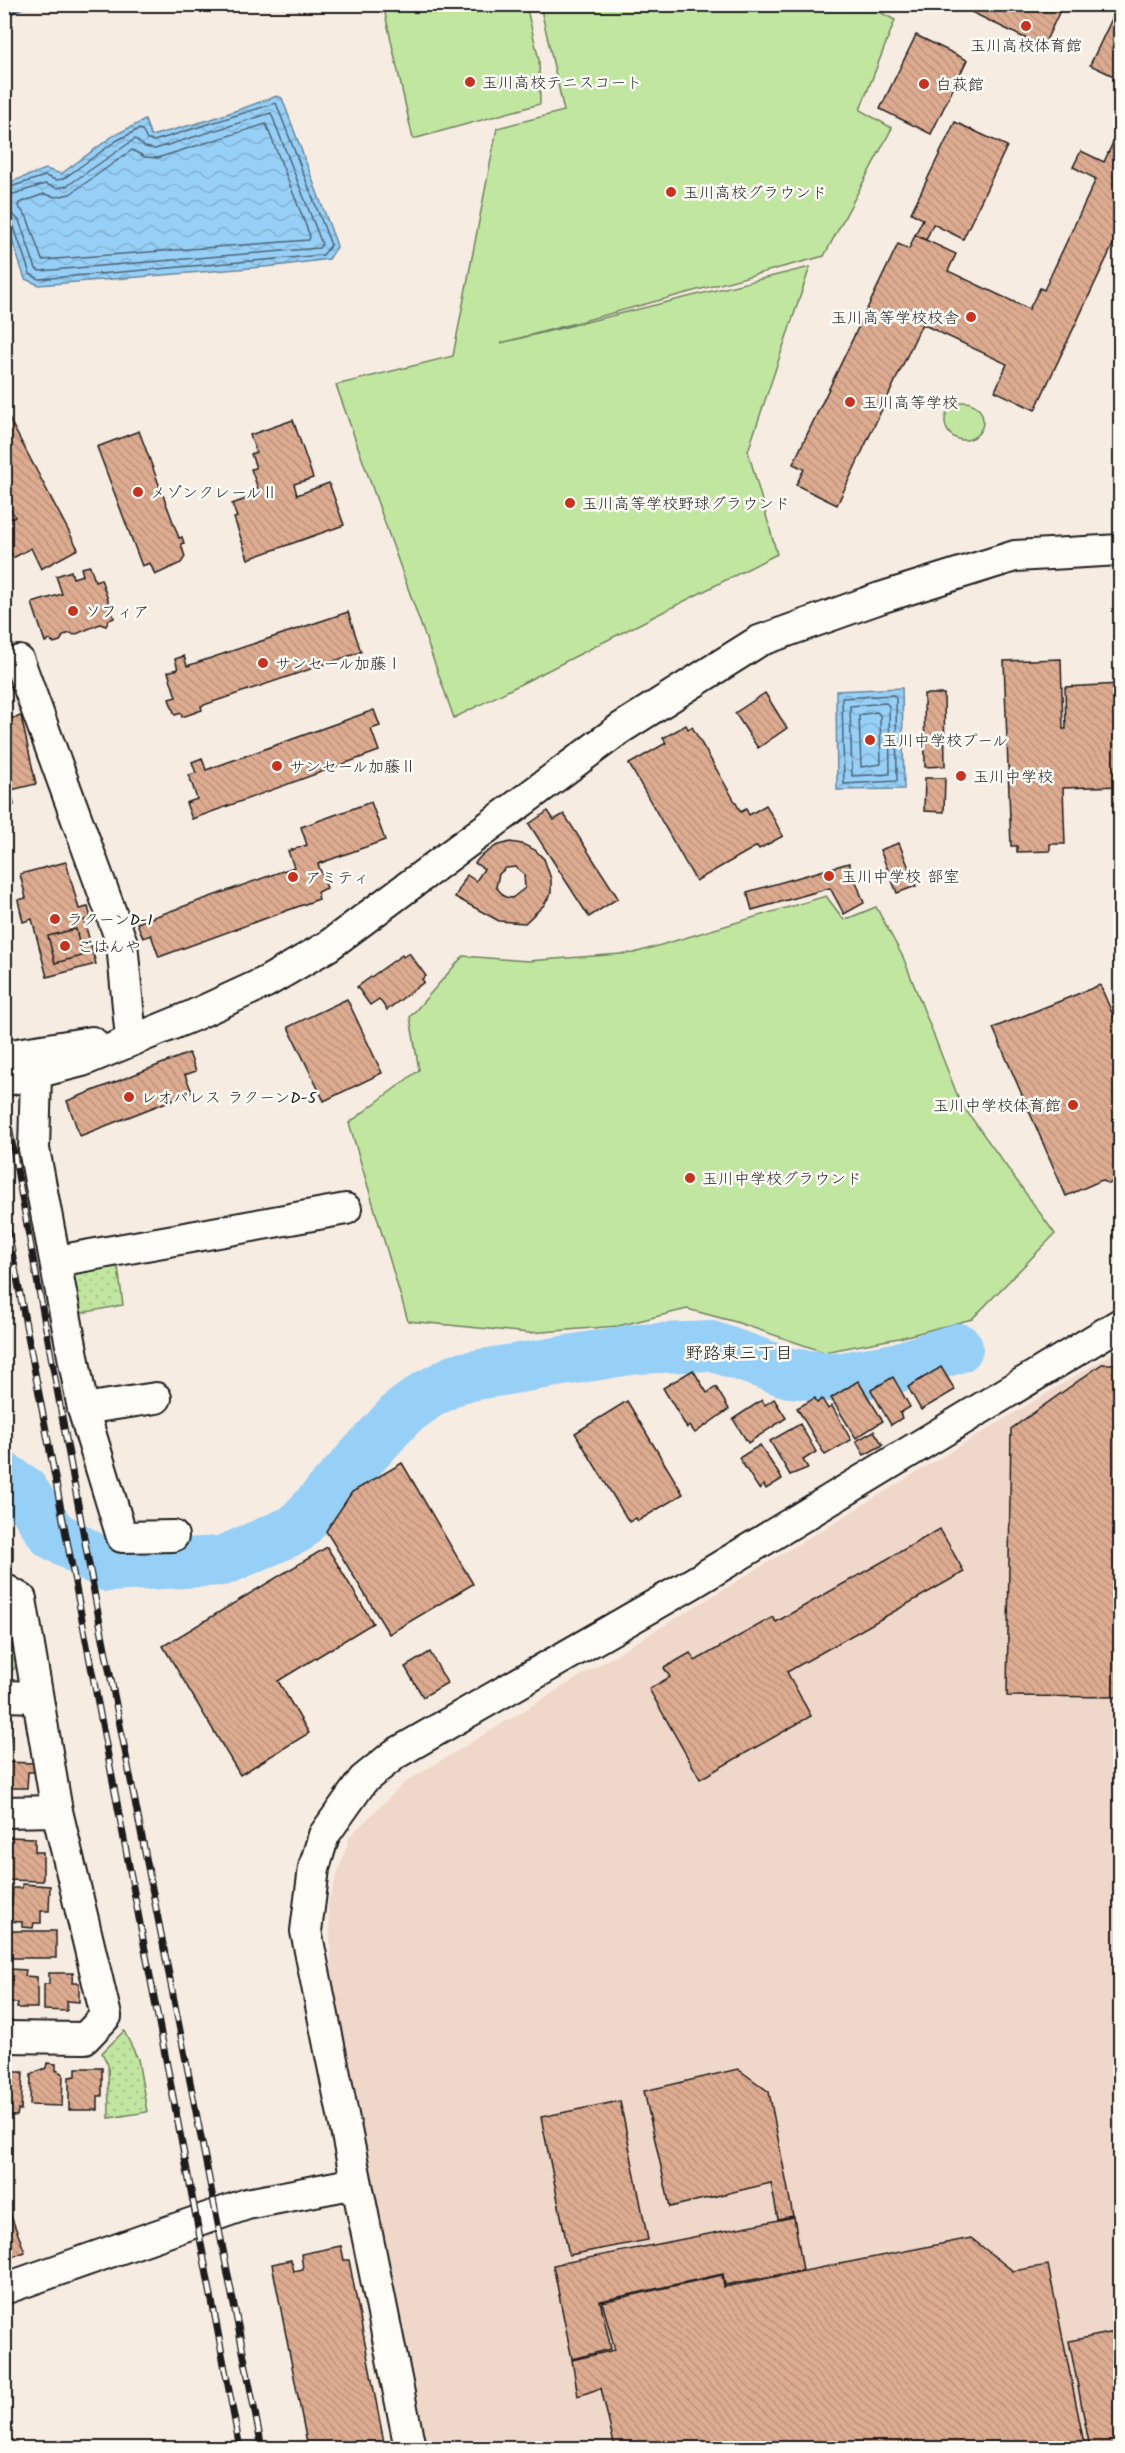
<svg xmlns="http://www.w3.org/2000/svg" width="1125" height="2453" viewBox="0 0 1125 2453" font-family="Kalam,'Klee One',sans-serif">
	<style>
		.built { fill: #efd8c9 }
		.grass { fill: #c1e6a0; stroke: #6e815e; stroke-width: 1.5 }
		.park { fill: url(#park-dots); stroke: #6e815e; stroke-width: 1.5 }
		.water { fill: url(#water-waves); stroke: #66889f; stroke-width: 1.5 }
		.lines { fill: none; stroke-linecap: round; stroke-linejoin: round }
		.shore { stroke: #4d6474; stroke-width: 1.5 }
		.stream { stroke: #66889f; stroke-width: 8 }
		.river { stroke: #97d0f7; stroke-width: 50 }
		.building { fill: url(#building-back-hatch); stroke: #1c1c1c; stroke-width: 1.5; fill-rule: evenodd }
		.minor-casing { stroke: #1c1c1c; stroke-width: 34 }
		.minor { stroke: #fdfcf7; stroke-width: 30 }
		.rail-casing { stroke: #1c1c1c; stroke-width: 7 }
		.rail { stroke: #fdfcf7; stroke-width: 4.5; stroke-dasharray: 14; stroke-linecap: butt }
		.poi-dot { fill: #c8321e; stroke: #fdfcf7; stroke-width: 2 }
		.labels { text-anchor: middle; stroke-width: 5; stroke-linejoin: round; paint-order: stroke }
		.poi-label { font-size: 16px; fill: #1c1c1c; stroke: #fdfcf7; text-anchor: start }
		.neighbourhood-label { font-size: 18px; fill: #1c1c1c; stroke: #fdfcf7 }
	</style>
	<defs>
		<pattern id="park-dots" width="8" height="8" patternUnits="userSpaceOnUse" patternTransform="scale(1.5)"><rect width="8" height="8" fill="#c1e6a0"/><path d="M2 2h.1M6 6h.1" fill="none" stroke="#a5c589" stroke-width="1.8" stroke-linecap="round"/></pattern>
		<pattern id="water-waves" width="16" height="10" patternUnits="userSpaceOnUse" patternTransform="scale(1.5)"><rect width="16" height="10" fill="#97d0f7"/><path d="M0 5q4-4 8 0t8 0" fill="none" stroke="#82b2d3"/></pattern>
		<pattern id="building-back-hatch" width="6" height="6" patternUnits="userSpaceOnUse" patternTransform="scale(1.5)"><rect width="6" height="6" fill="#ddab90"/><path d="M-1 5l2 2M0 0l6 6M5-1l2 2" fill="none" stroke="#bd937c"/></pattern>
	</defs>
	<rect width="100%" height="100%" fill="#f7ece2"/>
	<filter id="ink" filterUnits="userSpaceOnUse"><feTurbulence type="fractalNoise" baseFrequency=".0167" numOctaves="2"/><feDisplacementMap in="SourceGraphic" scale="12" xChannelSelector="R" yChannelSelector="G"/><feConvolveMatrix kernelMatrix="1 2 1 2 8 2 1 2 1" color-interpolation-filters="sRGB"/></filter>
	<g filter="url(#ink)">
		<!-- built -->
		<path class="built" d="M1120 1349V2448H425L343 2065 332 1982 328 1903 350 1836 404 1783Z"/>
		<!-- grass -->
		<g class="grass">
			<path d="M388 4 526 5 539 60 540 104 413 139 384 9Z"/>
			<path d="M874 4V9L895 20 860 110 892 128 824 256 501 343 810 267 748 451 777 554 454 718 336 385 453 356 497 128 564 111 540 5Z"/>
			<circle cx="964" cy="421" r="19"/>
			<path d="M826 896 844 920 876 907 903 957 960 1102 1055 1234 972 1319 899 1338 824 1352 736 1322 687 1309 618 1326 529 1333 408 1321 349 1123 419 1070 410 1017 463 956 528 961 634 953Z"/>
		</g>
		<!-- park -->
		<g class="park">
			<path d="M117 1259 123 1305 77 1314 64 1269Z"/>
			<path d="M5 1607 7 1608 17 1665 6 1678Z"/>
			<path d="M124 2031 138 2059 147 2112 109 2118 108 2065 102 2053Z"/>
		</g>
		<!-- water -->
		<g class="water">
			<path d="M277 96 282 98 336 243 337 247 329 259 276 266 39 285 25 279 5 219V184L46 169 61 174 113 136 145 120 151 136 209 120Z"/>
			<path d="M902 688 904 789 837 790 836 691Z"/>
		</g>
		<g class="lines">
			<!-- shore -->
			<g class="shore">
				<path d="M266 124 310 236 309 240 42 260 27 217 18 206 19 203 44 194 56 197 70 194 132 150 145 157 157 158Z"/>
				<path d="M4 189 45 176 56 180 63 179 116 141 139 129 142 130 147 140 154 141 276 103 331 245 323 255 39 279 30 274 13 224 4 220"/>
				<path d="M4 197 45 184 57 188 67 186 135 139 145 147 155 149 271 113 322 244 319 248 40 271 36 269 19 220 12 214 4 213"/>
				<path d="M893 695 896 698 897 781 844 784 842 698Z"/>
				<path d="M886 703 889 706 890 774 852 776 850 706Z"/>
				<path d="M877 712 880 715 881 764 861 767 859 715Z"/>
			</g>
			<!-- stream -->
			<path class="stream" d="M4 15 23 4"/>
			<!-- river -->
			<path class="river" d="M4 1477 23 1490 52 1534 109 1567 222 1561 296 1529 401 1414 427 1395 458 1378 636 1349 711 1346 789 1373 838 1378 896 1368 958 1348"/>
		</g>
		<!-- building -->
		<g class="building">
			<path d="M955 4H1063L1043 47Z"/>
			<path d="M1119 4H1120V79L1090 65Z"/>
			<path d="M916 35 967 60 931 134 880 109Z"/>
			<path d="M955 122 1007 146 963 239 933 224 926 240 915 235 923 219 911 213Z"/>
			<path d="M1120 127V230L1035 410 995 391 1007 364 922 324 837 505 796 485 804 469 793 464 898 244 909 249 915 235 956 254 948 271 1029 309 1040 288 1044 290 1096 179 1073 167 1081 151 1104 162Z"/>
			<path d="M4 409 78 549 41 569 31 548 13 558 4 541V522L15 517 4 497Z"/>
			<path d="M293 420 313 478 294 484 297 495 329 483 344 525 248 559 234 518 237 517 232 504 260 494 251 469 256 468 251 454 256 452 250 435Z"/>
			<path d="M139 431 179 538 182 537 184 543 181 544 185 557 181 563 155 575 150 563 142 566 97 447Z"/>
			<path d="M90 566 95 581 101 579 114 618 109 620 106 626 100 624 74 635 71 633 64 635 60 641 54 643 50 640 45 642 32 603 62 594 56 576 71 571 73 578 83 575 81 568Z"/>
			<path d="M348 612 361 652 201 706 202 710 182 717 181 713 175 715 169 699 176 697 168 672 178 669 175 659 184 656 187 666Z"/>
			<path d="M1061 659 1063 729H1066L1065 687 1120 684V786L1063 788 1065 844H1050V851L1017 852V846H1011L1004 661Z"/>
			<path d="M765 693 787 728 758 748 735 713Z"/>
			<path d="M924 694H944L945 766 925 767Z"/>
			<path d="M374 710 380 726 371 729 379 751 192 819 186 803 197 799 189 775 196 773 192 762 202 758 206 770Z"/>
			<path d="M21 716 36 784 11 790 14 805 4 807V720Z"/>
			<path d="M686 725 688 729 692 727 741 812 746 809 749 815 766 805 783 836 759 849 757 846 696 881 629 764 666 743 663 738Z"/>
			<path d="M925 778H945L944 812 924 811Z"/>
			<path d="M371 802 385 840 318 864 327 888 317 892 319 899 159 957 151 935 143 938 137 923 294 867 288 851 307 845 301 827Z"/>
			<path d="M548 811 554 820 564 814 618 898 589 917 529 824Z"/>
			<path d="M510 842 522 844 535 850 544 859 551 879V893L544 905 525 923 499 921 455 897 467 875 476 881 484 869 475 863 480 857 496 846ZM516 867 524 874 525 888 512 898 505 897 496 887 499 874 506 868Z"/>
			<path d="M899 843 916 886 897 893 880 850Z"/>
			<path d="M66 862 79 909 88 907 91 918 84 920 96 964 47 977 32 919 23 922 18 900 26 898 20 874Z"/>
			<path d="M849 863 864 903 844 914 830 888 752 910 747 892Z"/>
			<path d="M76 929 82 956 55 963 48 936Z"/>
			<path d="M409 953 426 976 422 979 424 982 387 1010 379 999 370 1005 357 987 402 955 403 957Z"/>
			<path d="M1100 985 1120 1031V1178L1109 1184 1102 1180 1066 1196 993 1028Z"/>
			<path d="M347 999 382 1073 324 1101 288 1027Z"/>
			<path d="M189 1053 196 1071 185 1075 192 1092 80 1136 67 1101Z"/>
			<path d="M1102 1364H1120V1697L1007 1696 1011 1429Z"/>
			<path d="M941 1367 955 1390 921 1410 908 1387Z"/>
			<path d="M693 1370 707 1393 716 1387 729 1409 695 1433 690 1426 687 1428 663 1388Z"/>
			<path d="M893 1377 910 1407 900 1413 902 1418 891 1425 871 1390Z"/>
			<path d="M858 1381 883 1421 856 1438 831 1398Z"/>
			<path d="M815 1398 817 1403 822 1399 828 1409 832 1406 851 1440 825 1455 797 1408Z"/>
			<path d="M774 1399 786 1418 748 1443 733 1419 762 1400 765 1405Z"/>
			<path d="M627 1401 683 1494 638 1521 636 1518 629 1522 575 1433Z"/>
			<path d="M800 1424 816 1452 803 1460 808 1468 790 1475 770 1441Z"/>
			<path d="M874 1431 883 1445 864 1455 856 1441Z"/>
			<path d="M760 1445 782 1479 766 1489 764 1485 759 1489 739 1458Z"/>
			<path d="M402 1463 473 1584 389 1634 326 1531 352 1492Z"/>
			<path d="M4 1522H7V1546H13V1560H4Z"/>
			<path d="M940 1529 964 1572 787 1672 811 1716 700 1779 649 1689 670 1677 664 1668 690 1653 695 1661 773 1617 776 1622Z"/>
			<path d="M327 1547 373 1623 278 1681 309 1733 240 1775 163 1646Z"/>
			<path d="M430 1652 447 1683 423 1697 405 1667Z"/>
			<path d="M4 1720 5 1734 10 1735 8 1757H4Z"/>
			<path d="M4 1762 34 1763V1772H28L27 1788H8V1792L4 1791Z"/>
			<path d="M8 1837 35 1838V1852H43V1881L7 1880Z"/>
			<path d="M22 1884 50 1886 49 1911H41V1923H34L33 1928 22 1927V1922L7 1921V1905H12L13 1888H22Z"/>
			<path d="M9 1931H56V1958H8L5 1938 9 1937Z"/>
			<path d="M9 1969 26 1970 25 1976 37 1977V2008H17L18 2003H10V1998H4V1976H9Z"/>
			<path d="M49 1973H73L72 1983H79V2002L67 2001V2011L44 2010V1984H49Z"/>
			<path d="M47 2063 56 2064V2070L63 2074 62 2106 30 2105 31 2074 46 2068Z"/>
			<path d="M76 2068H102V2096H98V2110H69V2077L76 2076Z"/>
			<path d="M738 2069 769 2092 793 2216 778 2219 771 2183 670 2207 644 2091Z"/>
			<path d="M4 2072H23L21 2110H18L17 2116 4 2115Z"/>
			<path d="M620 2101 648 2240 569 2255 541 2117Z"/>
			<path d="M7 2206 25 2252 4 2260V2207Z"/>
			<path d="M794 2217 803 2270 725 2285 723 2274 600 2301 611 2349 572 2359 553 2265Z"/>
			<path d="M971 2238 1013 2271 1048 2265 1085 2448H615L601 2388 578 2396 572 2360 615 2350 602 2302 722 2275 724 2287Z"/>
			<path d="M341 2246 344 2260H349L385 2448H308L272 2264 291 2260 294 2271 303 2269 301 2254Z"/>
			<path d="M1120 2331V2448H1090L1069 2341Z"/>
		</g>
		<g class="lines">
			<!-- minor casing -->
			<g class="minor-casing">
				<g id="minor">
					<path d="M19 661 122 943 131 1039"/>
					<path d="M4 1056 92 1042"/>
					<path d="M36 1074 34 1149 83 1409 122 1537 173 1536"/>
					<path d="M4 1081 82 1061 192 1016 266 982 328 946 621 728 759 641 880 598 1015 556 1120 550"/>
					<path d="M57 1261 346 1209"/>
					<path d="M83 1409 156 1398"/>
					<path d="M4 1589 21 1599 57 1811 106 2016 85 2038 4 2037"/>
					<path d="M4 1696 37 1697"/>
					<path d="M4 1812 57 1811"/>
					<path d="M4 2289 247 2204 356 2183"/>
					<path d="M410 2448 306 1931 314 1868 324 1835 363 1780 395 1754 693 1583 1120 1324"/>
				</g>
			</g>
			<!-- minor -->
			<use href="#minor" class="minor"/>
			<!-- rail casing -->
			<g class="rail-casing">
				<g id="rail">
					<path d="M4 1099 97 1608 262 2448"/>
					<path d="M4 1210 240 2448"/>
				</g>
			</g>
			<!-- rail -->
			<use href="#rail" class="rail"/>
		</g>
	</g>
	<!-- markers -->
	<g class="poi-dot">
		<circle cx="1026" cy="26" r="6"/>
		<circle cx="470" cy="82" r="6"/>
		<circle cx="924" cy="84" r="6"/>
		<circle cx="671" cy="192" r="6"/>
		<circle cx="971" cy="317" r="6"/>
		<circle cx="850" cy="402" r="6"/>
		<circle cx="138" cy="492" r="6"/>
		<circle cx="570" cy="503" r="6"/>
		<circle cx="73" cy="611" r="6"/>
		<circle cx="263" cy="663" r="6"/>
		<circle cx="870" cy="740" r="6"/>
		<circle cx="277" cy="766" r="6"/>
		<circle cx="961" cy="776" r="6"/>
		<circle cx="829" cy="876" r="6"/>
		<circle cx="293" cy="877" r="6"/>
		<circle cx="55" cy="919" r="6"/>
		<circle cx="65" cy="946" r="6"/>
		<circle cx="129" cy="1097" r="6"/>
		<circle cx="1073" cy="1105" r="6"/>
		<circle cx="690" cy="1178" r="6"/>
	</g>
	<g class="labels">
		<!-- poi labels -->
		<g class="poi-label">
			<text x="1026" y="51" text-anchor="middle">玉川高校体育館</text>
			<text x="482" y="88">玉川高校テニスコート</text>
			<text x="936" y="90">白萩館</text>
			<text x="683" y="198">玉川高校グラウンド</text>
			<text x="959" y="323" text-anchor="end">玉川高等学校校舎</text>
			<text x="862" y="408">玉川高等学校</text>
			<text x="150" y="498">メゾンクレールⅡ</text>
			<text x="582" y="509">玉川高等学校野球グラウンド</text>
			<text x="85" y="617">ソフィア</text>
			<text x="275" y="669">サンセール加藤Ⅰ</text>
			<text x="882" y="746">玉川中学校プール</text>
			<text x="289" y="772">サンセール加藤Ⅱ</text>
			<text x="973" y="782">玉川中学校</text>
			<text x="841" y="882">玉川中学校 部室</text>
			<text x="305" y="883">アミティ</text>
			<text x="67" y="925">ラクーンD-1</text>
			<text x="77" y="952">ごはんや</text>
			<text x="141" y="1103">レオパレス ラクーンD-5</text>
			<text x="1061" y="1111" text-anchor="end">玉川中学校体育館</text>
			<text x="702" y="1184">玉川中学校グラウンド</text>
		</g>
		<!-- neighbourhood labels -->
		<g class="neighbourhood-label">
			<text x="739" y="1359">野路東三丁目</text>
		</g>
	</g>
	<!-- margin -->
	<rect width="1125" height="2453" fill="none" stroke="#fdfcf7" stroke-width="24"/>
	<rect x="12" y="12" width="1101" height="2429" fill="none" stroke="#1c1c1c" stroke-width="2" filter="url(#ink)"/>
</svg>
